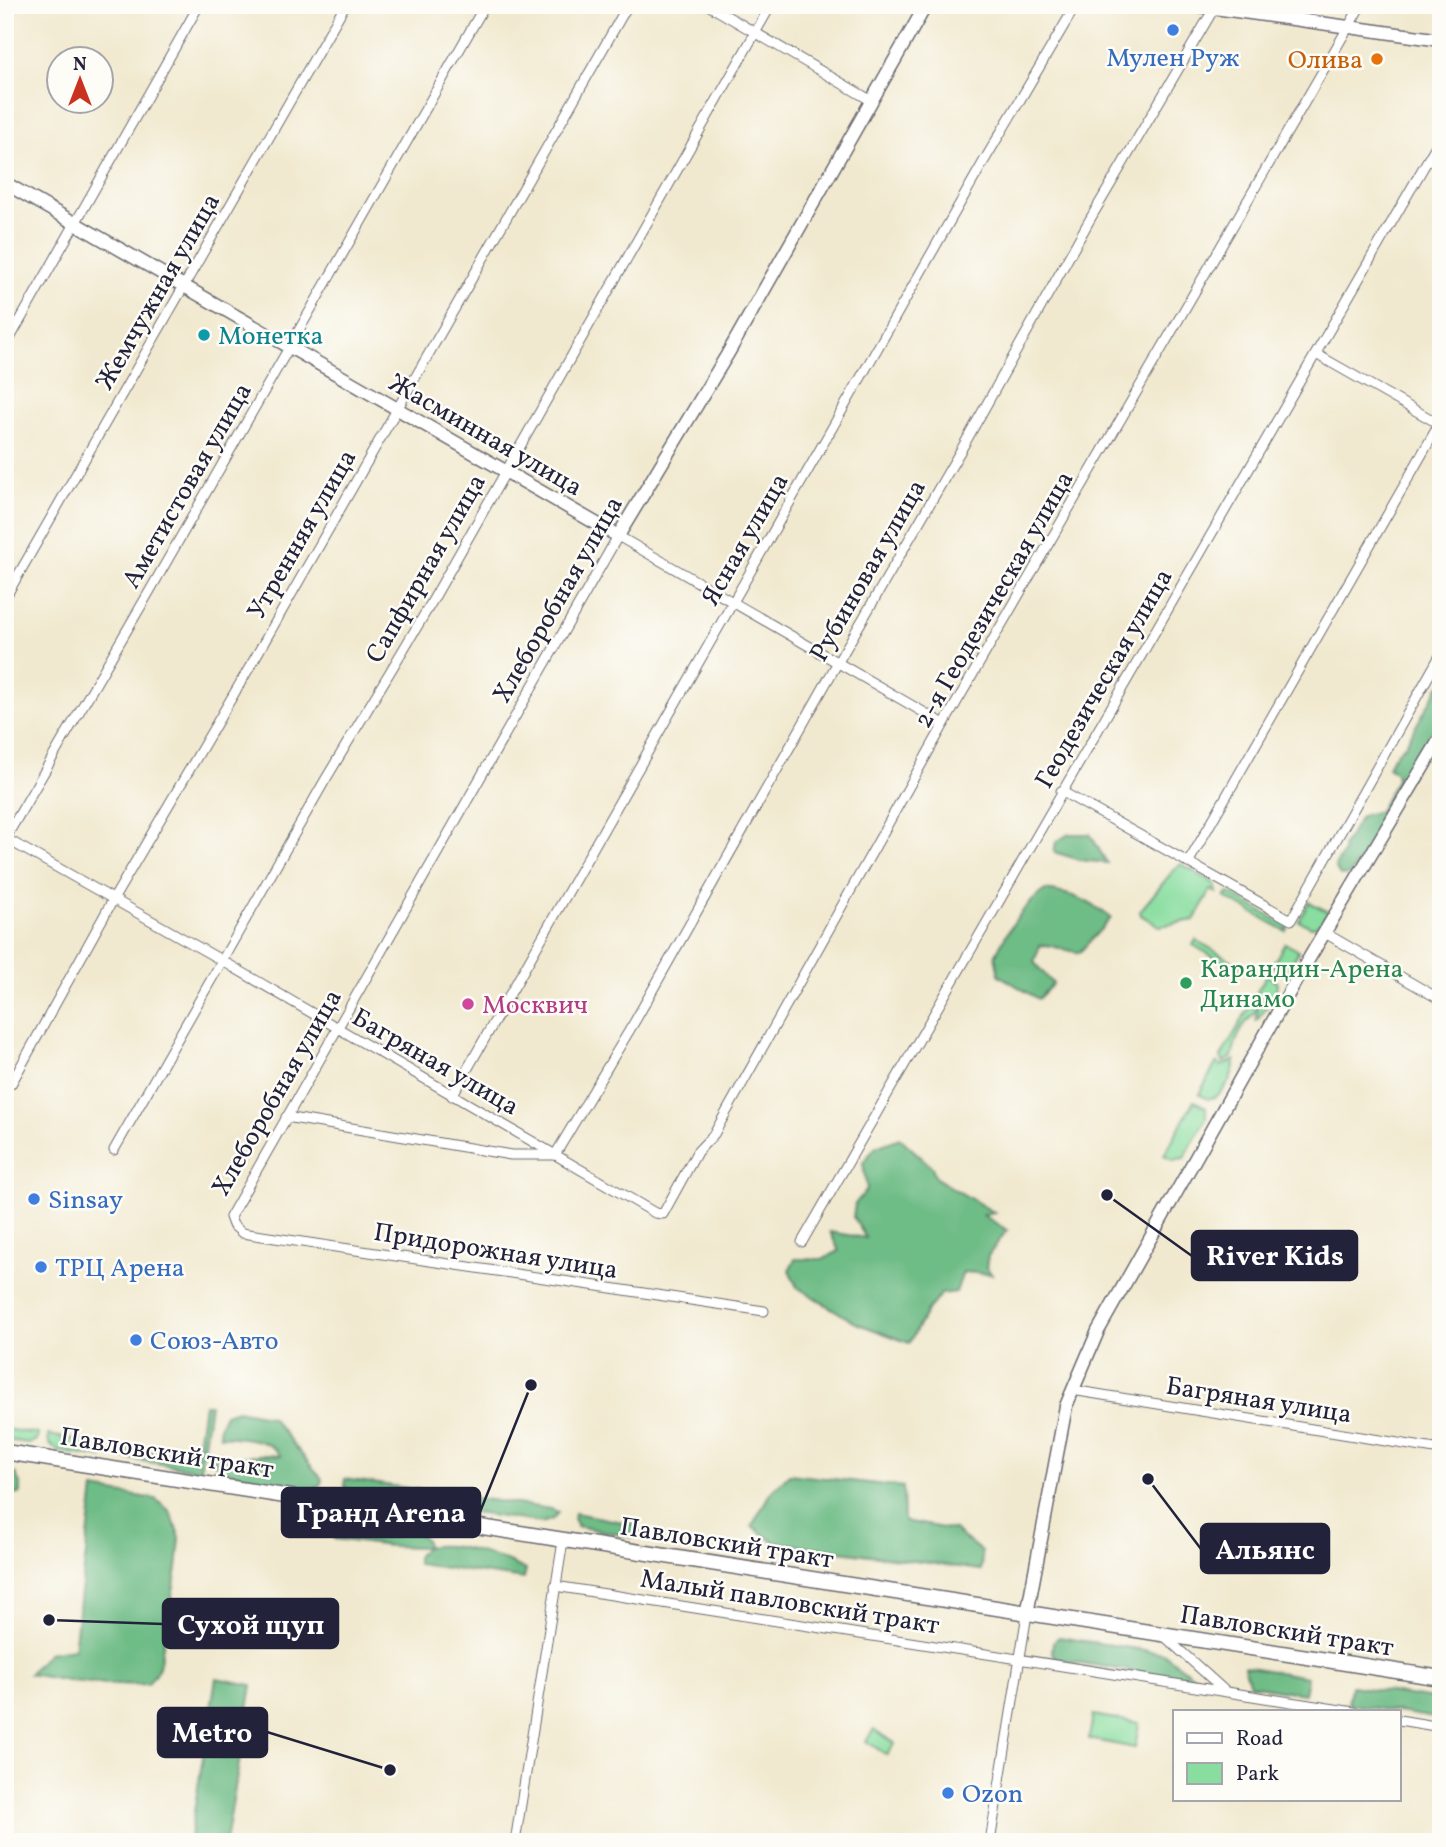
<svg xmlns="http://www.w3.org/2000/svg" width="1446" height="1847" viewBox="0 0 1446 1847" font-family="Vollkorn,serif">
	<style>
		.green { fill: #88dd9f; stroke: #55806d; stroke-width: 2 }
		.forest { fill: #6ebc86; stroke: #486f60; stroke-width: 2 }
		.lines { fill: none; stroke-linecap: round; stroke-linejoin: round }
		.street-casing { stroke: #6a686f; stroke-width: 11 }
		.secondary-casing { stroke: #6a686f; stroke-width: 15 }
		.primary-casing { stroke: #6a686f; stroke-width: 17 }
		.street { stroke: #fff; stroke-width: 9 }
		.secondary { stroke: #fff; stroke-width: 12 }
		.primary { stroke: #fff; stroke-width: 14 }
		.shop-dot { fill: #3f7fe0; stroke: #fdfcf7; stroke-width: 2.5 }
		.food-dot { fill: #e8710a; stroke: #fdfcf7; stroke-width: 2.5 }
		.culture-dot { fill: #0f9aa8; stroke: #fdfcf7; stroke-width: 2.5 }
		.leisure-dot { fill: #2e9e5b; stroke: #fdfcf7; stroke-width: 2.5 }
		.hotel-dot { fill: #d1479c; stroke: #fdfcf7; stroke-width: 2.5 }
		.labels { text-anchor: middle; stroke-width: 5; stroke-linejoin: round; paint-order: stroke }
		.shop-label { font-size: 26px; fill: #366cbe; stroke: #fdfcf7; text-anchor: start }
		.food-label { font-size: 26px; fill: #c56008; stroke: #fdfcf7; text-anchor: end }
		.street-label { font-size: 26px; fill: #22223b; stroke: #fdfcf7 }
		.culture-label { font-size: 26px; fill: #0d838f; stroke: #fdfcf7; text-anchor: start }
		.leisure-label { font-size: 26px; fill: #27864d; stroke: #fdfcf7; text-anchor: start }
		.hotel-label { font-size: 26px; fill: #b23c85; stroke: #fdfcf7; text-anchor: start }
		.leader { fill: none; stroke: #22223b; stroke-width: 2.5 }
		.callout-dot { fill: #22223b; stroke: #fdfcf7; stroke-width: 2.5 }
		.callout { fill: #22223b; stroke: #22223b; stroke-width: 2.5 }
		.callout-label { font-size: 28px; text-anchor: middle; font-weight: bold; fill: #fff }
	</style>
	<rect width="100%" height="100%" fill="#fdfcf7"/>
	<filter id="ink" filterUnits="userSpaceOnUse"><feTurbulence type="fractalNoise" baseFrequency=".0143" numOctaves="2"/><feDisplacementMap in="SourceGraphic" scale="14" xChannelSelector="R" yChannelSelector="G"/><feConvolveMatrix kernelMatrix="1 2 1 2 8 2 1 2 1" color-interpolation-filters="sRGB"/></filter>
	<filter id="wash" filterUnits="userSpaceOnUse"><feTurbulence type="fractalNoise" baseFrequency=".00686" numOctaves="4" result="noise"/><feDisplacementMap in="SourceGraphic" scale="28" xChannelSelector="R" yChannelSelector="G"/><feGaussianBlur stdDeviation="1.57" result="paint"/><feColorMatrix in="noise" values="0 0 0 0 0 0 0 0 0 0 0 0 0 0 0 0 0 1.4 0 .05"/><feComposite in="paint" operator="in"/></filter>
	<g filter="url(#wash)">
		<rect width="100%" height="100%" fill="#f1e9cf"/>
		<!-- green -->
		<g class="green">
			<path d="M1181 864 1215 884 1217 893 1211 890 1194 920 1159 926 1141 915 1140 911 1173 871Z"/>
			<path d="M1229 893 1288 927 1286 931 1225 897Z"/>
			<path d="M1309 902 1329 912 1317 926 1311 927 1299 921Z"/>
			<path d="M1196 940 1241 966 1238 971 1193 945Z"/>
			<path d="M1285 943 1299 951 1288 969 1279 970 1272 966Z"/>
			<path d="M1267 974 1277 983 1276 994 1256 1022 1259 1002 1253 999Z"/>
			<path d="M1251 1004H1256L1255 1013C1242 1024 1235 1041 1232 1057L1223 1062 1221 1057Z"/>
			<path d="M1235 1060C1233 1075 1225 1096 1208 1099L1199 1094 1217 1062 1221 1066Z"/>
			<path d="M1194 1101 1206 1107V1119L1184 1158 1173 1160 1164 1155Z"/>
			<path d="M5 1429 38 1434 37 1440 29 1443 5 1440Z"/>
			<path d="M48 1435 107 1445 106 1454 103 1458 58 1451 49 1444Z"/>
			<path d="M1093 1715 1139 1723 1135 1748 1089 1739Z"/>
			<path d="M874 1729 895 1743 887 1755 866 1741Z"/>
		</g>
		<!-- forest -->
		<g class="forest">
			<path d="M1439 686H1441V720L1360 861 1349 875 1340 876 1335 866 1344 852 1343 846 1361 816 1379 811 1397 779 1396 773 1388 767 1392 758 1405 745Z"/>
			<path d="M1069 834H1090L1107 863 1080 860 1054 852 1056 842Z"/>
			<path d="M1045 890C1074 894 1088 900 1111 918L1079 953 1047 945 1040 946 1034 962 1053 984 1038 999 999 975 995 956C1008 929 1021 908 1045 890Z"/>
			<path d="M900 1138 932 1167 936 1178 995 1213 983 1215 1007 1230 988 1256 986 1267 992 1274 963 1272 956 1292 941 1294 927 1311 909 1343 856 1323 797 1287 789 1270 795 1259H824L839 1251 830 1232 866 1238 853 1217 855 1204 867 1190 863 1162 876 1147Z"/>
			<path d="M204 1404H210L200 1470 124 1458 120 1446 196 1458Z"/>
			<path d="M237 1410 271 1417 322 1479 320 1487 306 1490 219 1470 213 1459 218 1451C234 1469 239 1455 257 1455 265 1454 273 1456 281 1456 268 1437 241 1438 220 1436L219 1427 225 1414Z"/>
			<path d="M5 1470 16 1474 20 1484V1494H5Z"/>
			<path d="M789 1474 903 1487 904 1521 954 1530 982 1552 981 1570 774 1542 752 1526 770 1493Z"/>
			<path d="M345 1479 551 1509 558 1512 553 1519 542 1523 354 1495 344 1486Z"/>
			<path d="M94 1489 155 1499 170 1511 180 1538 177 1569 159 1667 148 1684C107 1686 69 1682 29 1674L48 1653 74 1649Z"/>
			<path d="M575 1513 633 1524 640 1530 639 1536 631 1537 577 1526 573 1519Z"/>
			<path d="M348 1522 416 1532 425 1539 427 1547C457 1541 499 1557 526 1570L524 1579 417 1564V1557L425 1547 390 1546 334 1539V1523Z"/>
			<path d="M1059 1637 1163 1653 1203 1683 1057 1659 1052 1652 1053 1642Z"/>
			<path d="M1244 1666 1307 1677 1304 1694 1250 1685Z"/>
			<path d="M216 1678 252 1685 226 1842H189Z"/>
			<path d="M1351 1686 1441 1700V1719L1348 1704Z"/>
		</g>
	</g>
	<g filter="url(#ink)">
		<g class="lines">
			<!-- street casing -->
			<g class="street-casing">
				<g id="street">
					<path d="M708 5 872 101"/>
					<path d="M5 347 199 5"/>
					<path d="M1316 354 1441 425"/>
					<path d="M5 598 345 5"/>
					<path d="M1061 791 1291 920 1441 654"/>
					<path d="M5 838 221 960 655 1213 663 1214 697 1152 714 1134 944 724 1361 5"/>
					<path d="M5 839 148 594 485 5"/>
					<path d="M1188 863 1441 421"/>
					<path d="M1325 933 1441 1000"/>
					<path d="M11 1084 114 898 255 658 628 5"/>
					<path d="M452 1096 984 161 1076 5"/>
					<path d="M286 1117 511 1155H555L635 1021 838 662 965 443 1089 221 1216 5"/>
					<path d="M114 1150 324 782 430 605 771 5"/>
					<path d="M802 1242 1441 137"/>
					<path d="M764 1311 242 1233 233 1225 230 1217 618 536 944 724"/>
					<path d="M1072 1390 1441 1450"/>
					<path d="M555 1586 1354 1712"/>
					<path d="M1164 1636 1224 1690"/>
					<path d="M1399 1720 1441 1727"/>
					<path d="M515 1842 563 1541"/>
					<path d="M990 1842 1027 1614"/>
				</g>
			</g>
			<!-- secondary casing -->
			<g class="secondary-casing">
				<g id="secondary">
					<path d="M1193 5 1441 40"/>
					<path d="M5 183 618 536 727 355 926 5"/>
					<path d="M1027 1614 1066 1406 1098 1331 1295 982 1441 737"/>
				</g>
			</g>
			<!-- primary casing -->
			<g class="primary-casing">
				<path id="primary" d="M5 1452 1441 1678"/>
			</g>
			<!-- street -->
			<use href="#street" class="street"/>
			<!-- secondary -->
			<use href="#secondary" class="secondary"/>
			<!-- primary -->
			<use href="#primary" class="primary"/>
		</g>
	</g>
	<!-- markers -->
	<g class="shop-dot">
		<circle cx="1173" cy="30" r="7"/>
		<circle cx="34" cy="1199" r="7"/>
		<circle cx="41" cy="1267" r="7"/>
		<circle cx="136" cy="1340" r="7"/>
		<circle cx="948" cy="1793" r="7"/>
	</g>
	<circle class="food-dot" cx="1377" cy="59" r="7"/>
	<circle class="culture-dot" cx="204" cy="335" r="7"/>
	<circle class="leisure-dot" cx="1186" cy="983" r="7"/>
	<circle class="hotel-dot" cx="468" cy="1004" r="7"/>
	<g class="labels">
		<!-- shop labels -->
		<g class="shop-label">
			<text x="1173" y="66" text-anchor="middle">Мулен Руж</text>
			<text x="48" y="1208">Sinsay</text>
			<text x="55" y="1276">ТРЦ Арена</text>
			<text x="150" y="1349">Союз-Авто</text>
			<text x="962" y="1802">Ozon</text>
		</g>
		<!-- food labels -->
		<g class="food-label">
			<text x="1363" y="68">Олива</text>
		</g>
		<!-- street labels -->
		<g class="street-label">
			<text transform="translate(157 291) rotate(-60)" y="9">Жемчужная улица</text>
			<text transform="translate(486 434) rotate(30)" y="9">Жасминная улица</text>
			<text transform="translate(186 485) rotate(-60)" y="9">Аметистовая улица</text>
			<text transform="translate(301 534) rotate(-60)" y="9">Утренняя улица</text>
			<text transform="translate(744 539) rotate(-60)" y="9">Ясная улица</text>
			<text transform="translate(425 568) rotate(-60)" y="9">Сапфирная улица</text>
			<text transform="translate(867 570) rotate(-60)" y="9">Рубиновая улица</text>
			<text transform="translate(557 599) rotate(-60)" y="9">Хлеборобная улица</text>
			<text transform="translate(993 599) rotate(-60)" y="9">2-я Геодезическая улица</text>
			<text transform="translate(1103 678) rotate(-60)" y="9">Геодезическая улица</text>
			<text transform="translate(436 1061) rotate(30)" y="9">Багряная улица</text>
			<text transform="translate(276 1092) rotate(-60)" y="9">Хлеборобная улица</text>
			<text transform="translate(496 1250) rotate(9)" y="9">Придорожная улица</text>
			<text transform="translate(1259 1399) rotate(9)" y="9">Багряная улица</text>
			<text transform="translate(167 1452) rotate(9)" y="9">Павловский тракт</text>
			<text transform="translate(727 1542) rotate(9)" y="9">Павловский тракт</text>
			<text transform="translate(790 1601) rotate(9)" y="9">Малый павловский тракт</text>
			<text transform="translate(1287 1630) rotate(9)" y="9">Павловский тракт</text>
		</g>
		<!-- culture labels -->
		<g class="culture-label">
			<text x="218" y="344">Монетка</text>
		</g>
		<!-- leisure labels -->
		<g class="leisure-label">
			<text x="1200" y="977">Карандин-Арена<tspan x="1200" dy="30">Динамо</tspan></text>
		</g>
		<!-- hotel labels -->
		<g class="hotel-label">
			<text x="482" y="1013">Москвич</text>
		</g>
	</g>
	<!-- callouts -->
	<path class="leader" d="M1107 1195L1192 1256M531 1385L480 1512M1148 1479L1201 1549M49 1620L163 1624M390 1770L267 1732"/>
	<g class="callout-dot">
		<circle cx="1107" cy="1195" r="7"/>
		<circle cx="531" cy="1385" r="7"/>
		<circle cx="1148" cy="1479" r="7"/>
		<circle cx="49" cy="1620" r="7"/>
		<circle cx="390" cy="1770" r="7"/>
	</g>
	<g class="callout">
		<rect x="1192" y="1231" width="165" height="49" rx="7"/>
		<rect x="282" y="1488" width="198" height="49" rx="7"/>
		<rect x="1201" y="1524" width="128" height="49" rx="7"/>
		<rect x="163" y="1599" width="175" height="49" rx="7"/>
		<rect x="158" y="1708" width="109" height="49" rx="7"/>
	</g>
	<g class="callout-label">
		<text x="1275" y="1265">River Kids</text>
		<text x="381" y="1522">Гранд Arena</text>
		<text x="1265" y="1559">Альянс</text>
		<text x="251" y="1634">Сухой щуп</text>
		<text x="212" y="1742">Metro</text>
	</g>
	<!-- margin -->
	<rect width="1446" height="1847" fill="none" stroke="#fdfcf7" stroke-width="28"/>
	<!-- legend -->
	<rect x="1173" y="1710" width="228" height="91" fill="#fdfcf7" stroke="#a5a5ac" stroke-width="2"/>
	<rect x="1187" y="1733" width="35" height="10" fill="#ffffff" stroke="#a5a5ac" stroke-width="2"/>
	<text x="1236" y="1745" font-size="21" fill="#22223b">Road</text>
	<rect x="1187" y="1763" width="35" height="21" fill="#88dd9f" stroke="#a5a5ac" stroke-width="2"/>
	<text x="1236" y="1780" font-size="21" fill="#22223b">Park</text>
	<!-- north arrow -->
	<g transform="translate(80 80)"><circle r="33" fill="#fdfcf7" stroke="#a5a5ac" stroke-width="2"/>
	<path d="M0-5L12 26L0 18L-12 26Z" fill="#c8321e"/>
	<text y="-10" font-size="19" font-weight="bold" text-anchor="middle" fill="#22223b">N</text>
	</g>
</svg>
